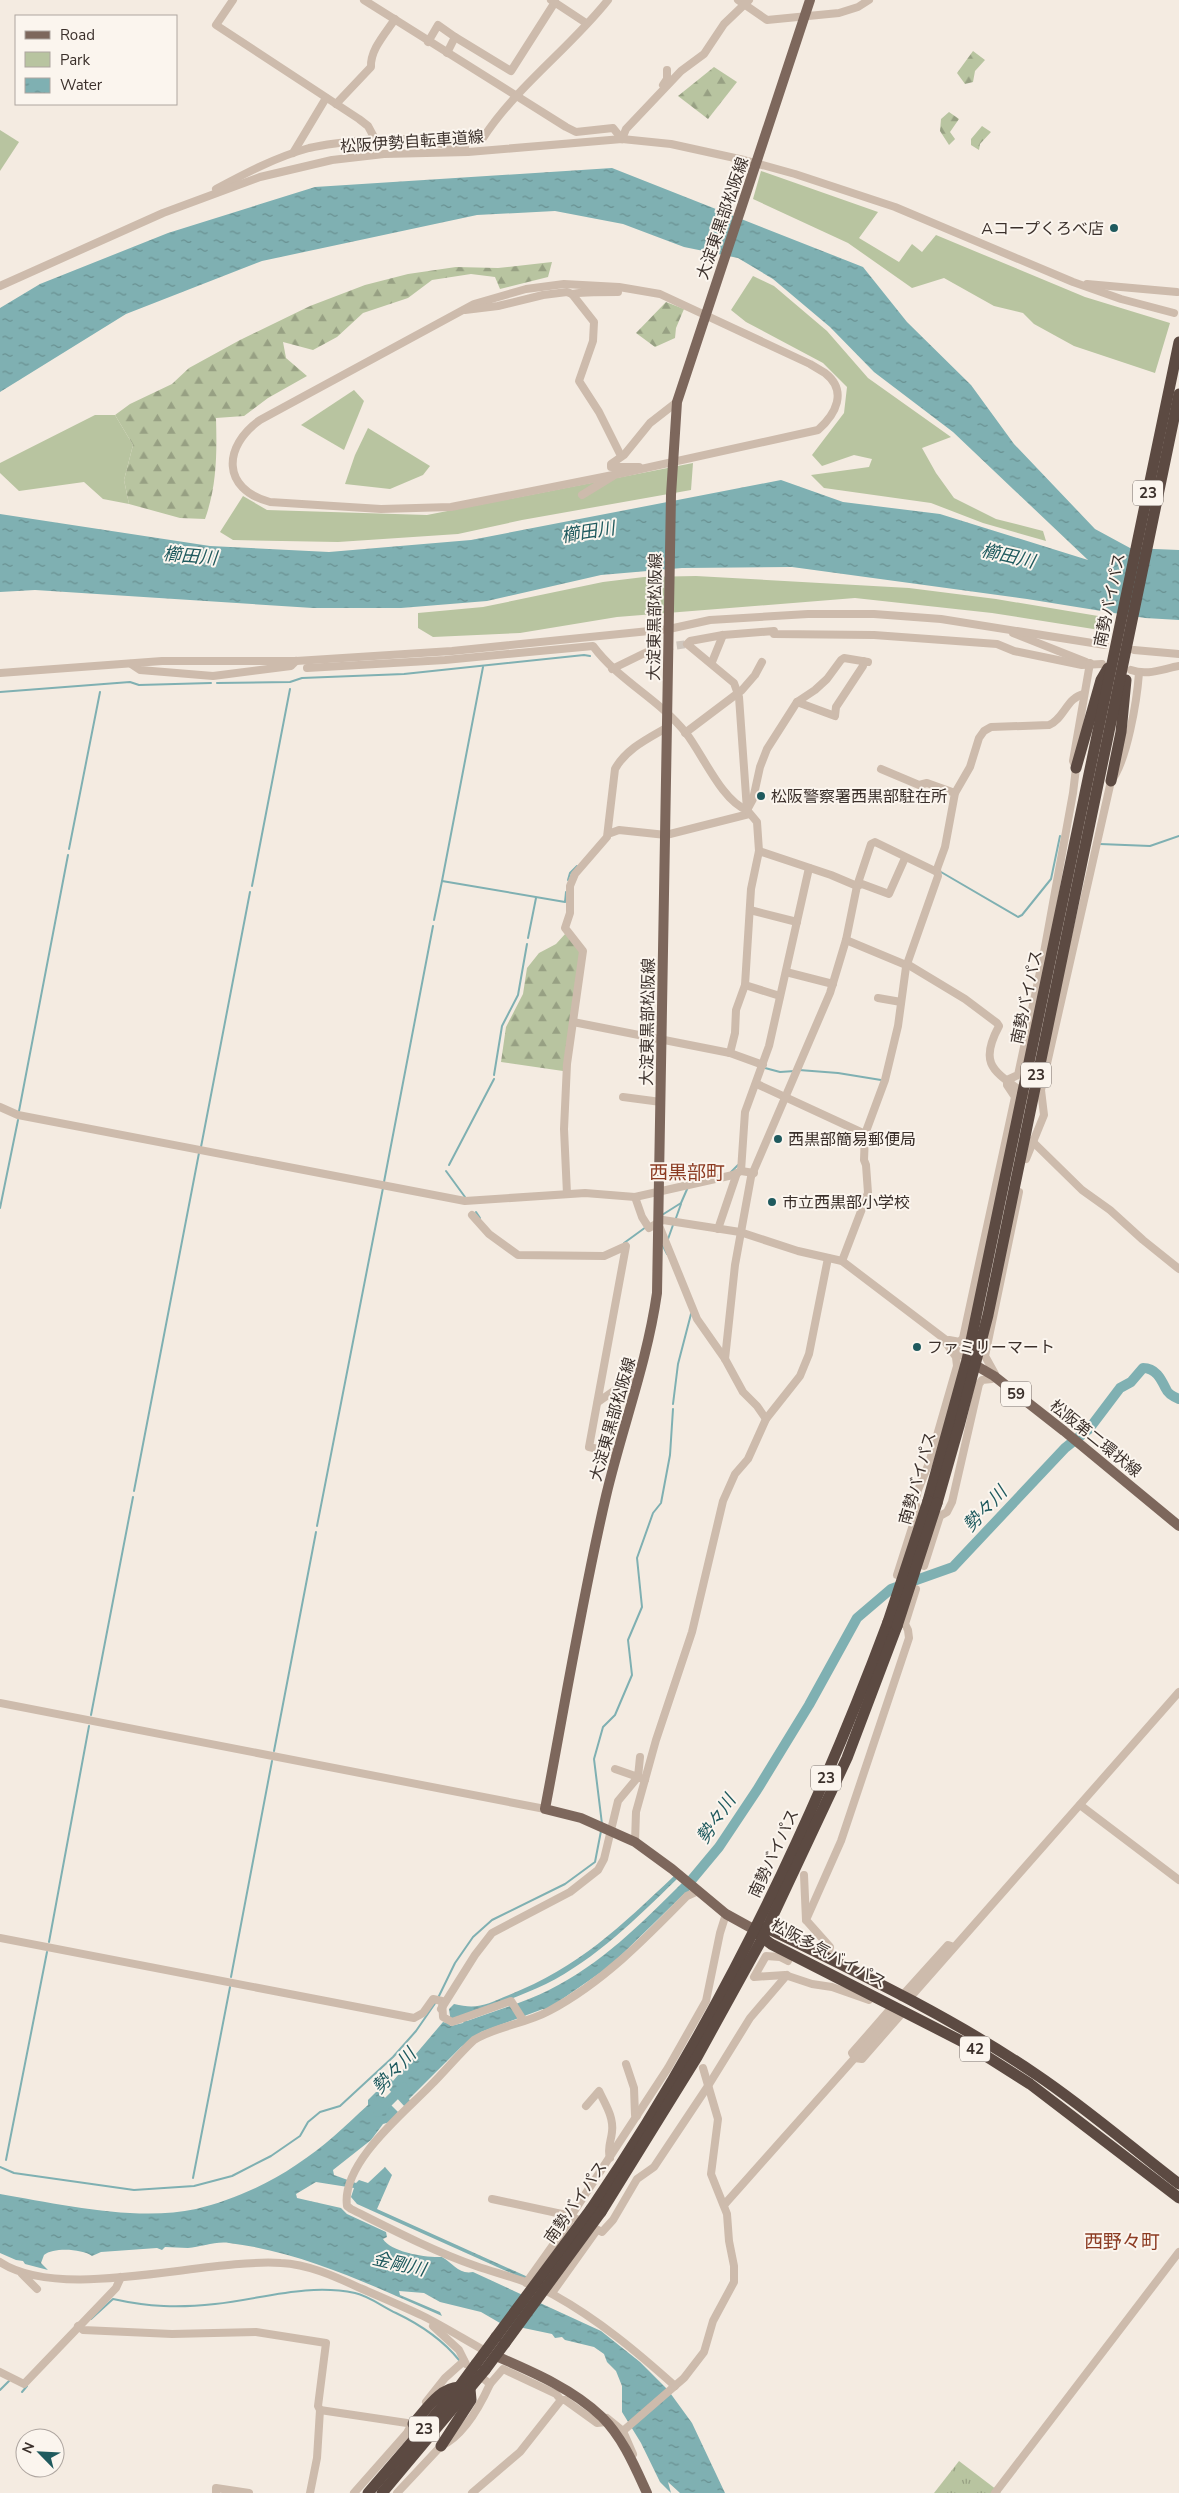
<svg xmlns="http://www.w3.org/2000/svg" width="1179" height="2493" viewBox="0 0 1179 2493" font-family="'Nunito Sans','Noto Sans JP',sans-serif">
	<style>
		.green { fill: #b8c4a0 }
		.forest { fill: url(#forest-firs) }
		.park { fill: url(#park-tufts) }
		.water { fill: url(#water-ripples) }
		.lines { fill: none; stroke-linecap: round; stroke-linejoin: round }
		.stream { stroke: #7fb0b2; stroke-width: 2 }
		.river { stroke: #7fb0b2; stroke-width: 10 }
		.minor-tunnel { stroke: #cfc6bd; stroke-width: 8; stroke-dasharray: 8 4; stroke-linecap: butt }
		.minor { stroke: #cdbbac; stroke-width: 8 }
		.major { stroke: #7d675c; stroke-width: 10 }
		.highway { stroke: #5c4a42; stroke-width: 11 }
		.highway-bridge { stroke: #5c4a42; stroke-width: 11 }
		.poi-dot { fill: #1f5a5e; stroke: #fbf5ee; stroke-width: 2 }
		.labels { text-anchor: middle; stroke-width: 4; stroke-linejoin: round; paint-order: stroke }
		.shield { fill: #fbf5ee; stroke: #756b66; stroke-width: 1 }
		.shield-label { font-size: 15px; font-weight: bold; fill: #3b302b }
		.street-label { font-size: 16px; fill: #3b302b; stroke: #fbf5ee }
		.poi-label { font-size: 16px; fill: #3b302b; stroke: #fbf5ee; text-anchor: start }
		.water-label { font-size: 18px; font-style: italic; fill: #1f5a5e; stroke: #fbf5ee }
		.quarter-label { font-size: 19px; fill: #8c3b22; stroke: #fbf5ee }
	</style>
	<defs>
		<pattern id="forest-firs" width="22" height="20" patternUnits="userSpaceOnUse" patternTransform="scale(1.25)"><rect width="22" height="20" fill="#b8c4a0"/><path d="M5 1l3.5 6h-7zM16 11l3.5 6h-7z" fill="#97a083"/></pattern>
		<pattern id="park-tufts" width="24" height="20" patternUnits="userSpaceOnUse" patternTransform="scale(1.25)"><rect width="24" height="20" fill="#b8c4a0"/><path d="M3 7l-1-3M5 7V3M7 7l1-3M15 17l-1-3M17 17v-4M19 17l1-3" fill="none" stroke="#97a083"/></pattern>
		<pattern id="water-ripples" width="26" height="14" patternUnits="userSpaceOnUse" patternTransform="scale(1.25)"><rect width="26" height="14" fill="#7fb0b2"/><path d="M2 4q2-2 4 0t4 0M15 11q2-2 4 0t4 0" fill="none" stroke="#699091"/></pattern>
	</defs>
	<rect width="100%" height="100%" fill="#f4ebe1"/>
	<!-- green -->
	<g class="green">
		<path d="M0 130 19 142 0 171Z"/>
		<path d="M761 171 878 212 859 238 899 262 912 244 922 252 936 235 1085 297 1170 323 1155 373 1074 346 1034 324 1023 313 994 306 944 278 912 288 848 243 753 199Z"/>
		<path d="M753 276 774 286 827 331 868 378 951 437 922 448 936 473 954 498 996 519 1043 531 1046 541 983 523 931 503 824 488 811 475 869 467 872 459 854 455 822 466 812 455 844 413 847 387 823 363 746 322 731 310Z"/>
		<path d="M354 390 364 401 344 450 301 425Z"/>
		<path d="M95 415H115L133 445 124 480 129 504 103 499 84 482 19 491 0 473V463Z"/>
		<path d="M368 428 430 466 423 475 390 489 345 484 355 455Z"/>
		<path d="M693 463 691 490 522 520 458 534 338 542 233 540 220 532 243 496 267 510 427 515Z"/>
		<path d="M696 576 909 588 996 599 1110 618 1106 631 992 613 855 598 617 617 520 633 433 637 418 628V613L483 607 603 582 644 577Z"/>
	</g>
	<!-- forest -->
	<g class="forest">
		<path d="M973 51 985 60 975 71 973 82 965 84 957 73Z"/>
		<path d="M714 67 737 82 708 119 678 96Z"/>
		<path d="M949 112 959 119 950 132 955 139 949 145 940 131 941 119Z"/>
		<path d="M982 126 991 132 980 144 979 150 971 145V139Z"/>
		<path d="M552 262 548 277 500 289 495 277 471 274 432 280 408 298 363 313 337 337 313 350 283 342 286 358 307 376 268 398 244 416 216 418C217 452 217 486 205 519L180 518 129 504 124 480 133 445 115 415 130 404 172 384 189 368 240 340 310 306 365 285 408 274 456 267 498 268Z"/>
		<path d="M666 302 684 309 676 328 675 338 655 347 636 333Z"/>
		<path d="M566 933 580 951 563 1071 501 1062 506 1027 523 994 527 968 539 953 556 944Z"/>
	</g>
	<!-- park -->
	<path class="park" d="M959 2461 1001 2493H934Z"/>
	<!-- water -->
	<g class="water">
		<path d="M612 168 863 267 907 322 971 385 1014 444 1095 529 1130 548 1179 550V620L1145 618 1027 599 792 567 682 568 601 575 487 601 401 608H313L35 590 0 592V514L210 546 329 552 471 540 781 480 843 502 940 514 1088 560 953 432 874 372 830 327 773 279 738 258 684 247 623 224 555 211 477 215 262 261 126 314 0 392V308L40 284 168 233 315 187Z"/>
		<path d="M674 1876 677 1879C637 1918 596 1959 546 1984 517 1998 485 2008 454 2019L450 2026 463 2023 465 2019 467 2021C494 2011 523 2003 549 1990 600 1965 642 1923 682 1883L689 1889 610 1966 545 2011 543 2009 481 2032 461 2047 409 2099 411 2102 405 2107 384 2084 390 2078 393 2081 443 2022 447 2023 450 2016 449 2009 454 2004C478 2010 487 2004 509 1995 579 1967 620 1927 674 1876Z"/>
		<path d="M376 2092H379L387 2100 385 2102 388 2105 390 2104 398 2112 390 2122 383 2124 371 2140 333 2170 334 2175 356 2183 359 2180 368 2183 385 2167 392 2175 377 2209 528 2277 524 2279 357 2204 351 2197 354 2188 316 2182 296 2194 297 2198 341 2208 347 2214 386 2232 387 2237 383 2239C391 2252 426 2258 442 2257 453 2263 459 2275 473 2272L601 2331 640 2362 668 2390 692 2423 725 2493H680L668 2482 671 2493 660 2482 641 2443 622 2412V2386L616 2371 607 2362 604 2354 594 2347 565 2340 562 2337 555 2338 552 2334 500 2323 481 2312 440 2302 424 2293 399 2291 400 2295 440 2312 442 2316C373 2286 304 2252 229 2243 216 2241 201 2247 188 2248 180 2248 173 2247 165 2247L162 2250 157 2248 101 2252 92 2256C82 2249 54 2247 44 2255L41 2263 48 2270 25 2264 23 2261 16 2260 0 2253V2194C58 2204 137 2222 196 2209 230 2201 267 2185 296 2165 324 2147 345 2126 368 2105V2100Z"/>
	</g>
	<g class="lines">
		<!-- stream -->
		<g class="stream">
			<path d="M483 667 442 881 565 902 566 892"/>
			<path d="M217 683 290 682 302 678 404 674 584 655 590 656"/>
			<path d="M0 692 130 682 139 685 211 683"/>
			<path d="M1100 844 1150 846 1179 836"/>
			<path d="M69 849 100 692"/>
			<path d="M941 872 1018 917 1022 915 1051 879 1060 836"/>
			<path d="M568 880 570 873 577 866"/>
			<path d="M252 886 290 689"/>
			<path d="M434 920 442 881"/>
			<path d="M528 938 536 898"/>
			<path d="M765 1068 780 1072 795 1071"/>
			<path d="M799 1070 838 1073 881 1080"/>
			<path d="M494 1075 502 1026 518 995 527 944"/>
			<path d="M19 1111 68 855"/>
			<path d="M201 1147 250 892"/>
			<path d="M449 1165 494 1079"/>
			<path d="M446 1171 465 1197"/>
			<path d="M731 1172 738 1165"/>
			<path d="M384 1182 433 926"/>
			<path d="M0 1208 18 1120"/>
			<path d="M476 1212 480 1218"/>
			<path d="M662 1215 681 1203 688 1187"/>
			<path d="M676 1218 681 1204"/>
			<path d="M668 1239 673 1225"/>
			<path d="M624 1243 646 1227"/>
			<path d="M663 1246 667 1254"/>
			<path d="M673 1404 678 1364 691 1314"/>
			<path d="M134 1491 199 1153"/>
			<path d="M317 1526 383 1188"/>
			<path d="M91 1715 133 1497"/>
			<path d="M274 1751 316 1532"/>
			<path d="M602 1824 594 1759 603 1727 615 1715 632 1675 628 1640 642 1607 637 1558 653 1513 661 1503 670 1455 673 1409"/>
			<path d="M49 1942 89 1726"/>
			<path d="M231 1977 272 1761"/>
			<path d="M438 1998 455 1963 473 1937 492 1920 565 1884 595 1862 601 1831"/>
			<path d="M6 2160 47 1952"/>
			<path d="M0 2167 14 2173 134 2190 194 2186 232 2176 271 2156 300 2136 308 2122 320 2112 340 2106 393 2057 416 2031 436 2002"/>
			<path d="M193 2178 230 1987"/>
			<path d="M91 2319 113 2299C149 2307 178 2308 215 2304 262 2299 307 2283 355 2293 369 2296 383 2307 396 2313 421 2325 442 2339 459 2360"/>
			<path d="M0 2390 9 2381"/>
			<path d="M22 2392 27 2386"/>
		</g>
		<!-- river -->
		<g class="river">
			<path d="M684 1889 719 1847 757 1790 809 1705 857 1618 891 1589 953 1567 1065 1448 1089 1429 1120 1388 1131 1382 1143 1368C1156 1368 1161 1379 1166 1389 1168 1394 1174 1397 1179 1399"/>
			<path d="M378 2112 403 2087"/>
		</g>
		<!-- minor-tunnel -->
		<path class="minor-tunnel" d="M653 649 687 644"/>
		<!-- minor -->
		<g class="minor">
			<path d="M233 0 216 25 359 119 368 126 375 139H413L465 148"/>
			<path d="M364 0 566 127 576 132 613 128 622 139"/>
			<path d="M551 0 586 23"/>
			<path d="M738 0 767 20 839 13 858 7 869 0"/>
			<path d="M455 37 511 71 555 2"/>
			<path d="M428 42 438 25 455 37 447 53"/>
			<path d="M663 85 667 79V70"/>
			<path d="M336 104 371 67C370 50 385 34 395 19"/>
			<path d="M425 137 483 138C517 86 570 48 608 0"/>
			<path d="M622 139 626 129 681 71 704 54 724 24 749 0"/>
			<path d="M293 153 326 98"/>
			<path d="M216 189C246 173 276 157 309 148 330 143 353 141 375 139"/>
			<path d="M564 284 619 287 660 294 810 364 825 373C848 391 836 414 818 430L623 473 451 507 381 509 270 502C221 489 223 446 260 420L474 304 526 289Z"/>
			<path d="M1087 284 1177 292"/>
			<path d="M0 286 163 213 260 177 332 160 384 154 468 152 622 139 671 144 744 160 795 174 895 207 1073 282 1121 299 1174 313"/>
			<path d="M618 292C609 292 579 292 572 294L594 322 593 341 579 381 599 412 621 456"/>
			<path d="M465 310 498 306 543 295 567 292 572 294"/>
			<path d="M639 467H611V464L624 455 650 423 677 402"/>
			<path d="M582 495 613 476"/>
			<path d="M1013 633 1086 662"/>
			<path d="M1134 650 1179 654"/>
			<path d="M712 662 723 635"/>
			<path d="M131 664 140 670 213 676 291 666 296 661"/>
			<path d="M307 668 445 660 593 646C619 681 659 699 686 733 703 755 722 801 747 810"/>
			<path d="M612 669 653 649 651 631"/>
			<path d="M1131 670C1147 676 1162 669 1179 666"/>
			<path d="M0 673 162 661H296L452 651 669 629 710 620 808 614H874L941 619 1105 645"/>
			<path d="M797 702 835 716 836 707 863 666V661"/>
			<path d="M685 733 742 690 755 675 762 662"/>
			<path d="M881 769 919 785 927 783 955 793"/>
			<path d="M747 810 753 799 760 767 767 749 797 702 815 690 827 679 841 660 844 658 868 662"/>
			<path d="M608 834 619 830 666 835 749 814"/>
			<path d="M759 851 831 875 857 886 862 884 889 894 905 858"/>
			<path d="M750 910 797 922"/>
			<path d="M846 940 906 965"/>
			<path d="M907 964 965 999 997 1023 999 1026C978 1065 994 1071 1025 1094"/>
			<path d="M786 972 833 984"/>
			<path d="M745 985 780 996"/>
			<path d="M878 998 901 1002"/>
			<path d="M573 1022 730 1053 763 1065"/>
			<path d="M730 1053 735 1033 736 1010 745 985 751 889 759 851 757 822 747 810 739 697 734 683 687 644 690 641 723 635 774 631V634L874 635 997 644 1014 651 1082 665 1102 664"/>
			<path d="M1007 1080 1018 1075 1043 958 1073 793 1076 768 1073 761 1090 663"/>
			<path d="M757 1084 865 1134"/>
			<path d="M623 1097 661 1102"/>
			<path d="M0 1107 18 1115 465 1201 585 1193 635 1197 733 1175 741 1171 754 1173"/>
			<path d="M1032 1141 1082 1190 1110 1210 1143 1240 1179 1269"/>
			<path d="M1026 1159 1044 1115 1041 1090 1111 781C1127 762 1137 700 1139 673"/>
			<path d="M741 1171 745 1112 769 1046 809 868"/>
			<path d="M567 1194 564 1129 567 1064 583 951 565 928 570 913V886L575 874 607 837 615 769C626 749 647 739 666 728"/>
			<path d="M635 1197 642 1217 649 1228 663 1220 740 1232 798 1251 842 1261 946 1340 967 1360"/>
			<path d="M472 1215 489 1234 518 1255 604 1256 626 1246 589 1447 616 1453"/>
			<path d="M660 1228 697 1319 725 1359 743 1392 757 1406 766 1419"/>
			<path d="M718 1229 737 1173"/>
			<path d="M842 1261 868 1193 866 1165 864 1160 865 1134 885 1080 898 1026 906 967 938 876 937 869 945 847 955 793 970 767 979 738 984 731 991 727 1049 725C1064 719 1067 697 1084 694"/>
			<path d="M725 1359 735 1265 751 1177 830 993 846 940 857 886 871 844 875 842 937 872"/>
			<path d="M598 1402 625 1383 639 1379"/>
			<path d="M924 1566 940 1516 947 1512 952 1502 979 1384 982 1380 992 1379 995 1374 985 1356 1019 1192"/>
			<path d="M897 1575 918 1509 915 1503 918 1490 929 1463 957 1366 956 1357 946 1343 949 1340 960 1342 963 1338 1015 1097 1007 1085V1080"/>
			<path d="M0 1703 545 1809"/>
			<path d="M615 1769 638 1777 640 1757"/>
			<path d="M1080 1805 1179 1880"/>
			<path d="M635 1842 636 1812 656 1740 692 1632 723 1501 735 1474 748 1459 766 1419 800 1376 809 1354 828 1258"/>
			<path d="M804 1875 806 1920"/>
			<path d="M726 1914 720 1933 706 2001 668 2068 571 2216 602 2232 613 2220 637 2179 654 2167 708 2086 750 2018 787 1975"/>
			<path d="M0 1938 414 2018 423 2013 433 1999 442 2001 443 2017 452 2022 511 2001 523 2020"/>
			<path d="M791 1954 788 1961 780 1957 766 1956 754 1977 785 1975 812 1984 832 1987 869 2000 874 1996"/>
			<path d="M828 1958 830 1947 806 1920 841 1841 909 1638 908 1630 905 1624 916 1589"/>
			<path d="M914 1993 1179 1692"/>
			<path d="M901 1997 948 1945 951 1946"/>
			<path d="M441 2009 475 1955 492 1933 570 1892 598 1870 604 1859 618 1801 638 1777 645 1780"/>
			<path d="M855 2058 862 2059 904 2011"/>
			<path d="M855 2058 852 2053 893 2006"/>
			<path d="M626 2064 634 2088 635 2115 637 2116"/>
			<path d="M586 2106 599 2091C605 2104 614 2117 612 2132 611 2142 607 2148 610 2158"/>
			<path d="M492 2199 571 2216 570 2221 526 2283"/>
			<path d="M724 2205 893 2015"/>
			<path d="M0 2262C62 2303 205 2258 281 2263 308 2264 336 2277 360 2288 381 2297 402 2306 423 2316 445 2327 467 2341 489 2353"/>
			<path d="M22 2274 37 2289"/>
			<path d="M552 2293 597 2230"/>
			<path d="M78 2326 83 2330 172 2334 256 2332 326 2343 318 2406 320 2410 317 2458 310 2493"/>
			<path d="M433 2326 459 2350 466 2364"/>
			<path d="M0 2372 24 2384 116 2288 121 2277"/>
			<path d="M490 2384 503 2369 556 2394 561 2400"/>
			<path d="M675 2386C637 2352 599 2320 554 2295 530 2281 502 2275 476 2266 433 2251 391 2229 351 2209L347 2206C341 2163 405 2112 431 2085 446 2070 459 2054 474 2040 497 2026 525 2024 549 2011 602 1983 645 1939 687 1896L698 1891"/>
			<path d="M426 2402 445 2378 464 2361"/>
			<path d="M320 2410 407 2423 415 2426"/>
			<path d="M607 2418 623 2431 633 2454"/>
			<path d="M623 2431 684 2378 704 2352 713 2321 734 2282V2266L729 2241 727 2214 711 2174 718 2119 703 2068"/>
			<path d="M216 2493V2488L249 2493"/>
			<path d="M354 2493 407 2433 414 2420"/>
			<path d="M397 2493 441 2446C463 2436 480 2406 490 2384L485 2380"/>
			<path d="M472 2493 520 2452 561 2400H565L597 2423 606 2422"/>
			<path d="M995 2493 1179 2252"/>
		</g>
		<!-- major -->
		<g class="major">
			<path d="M970 1362 994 1376 1064 1431 1179 1526"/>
			<path d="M755 1930 726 1914 672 1869 635 1842 581 1818 545 1809C565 1704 582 1599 606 1496 622 1428 647 1363 657 1293L671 495 677 402 810 0"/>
			<path d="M496 2356C533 2372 573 2389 602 2417 623 2438 635 2467 647 2493"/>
		</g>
		<!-- highway -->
		<g class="highway">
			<path d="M1076 768 1101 680 1108 668"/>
			<path d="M1111 781 1121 732 1126 680"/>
			<path d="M928 1501 967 1360 1179 342"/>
			<path d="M937 1503 959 1426 988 1315 1179 394"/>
			<path d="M761 1929 767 1928C859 1973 953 2018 1037 2075 1086 2108 1132 2148 1179 2184"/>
			<path d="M757 1933 771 1944 967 2044 1030 2084 1179 2198"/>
			<path d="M591 2209C715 2027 811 1828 888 1622"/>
			<path d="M601 2212 697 2057 762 1939 847 1758 897 1626"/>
			<path d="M476 2364 496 2337"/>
			<path d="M485 2370 505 2343"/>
			<path d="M413 2424C426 2410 439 2388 459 2387"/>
			<path d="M441 2446 471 2400 470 2389"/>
		</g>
		<!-- highway-bridge -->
		<g class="highway-bridge">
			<path d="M888 1622 928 1501"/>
			<path d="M897 1626 937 1503"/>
			<path d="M496 2337 591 2209"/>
			<path d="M505 2343 601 2212"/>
			<path d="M368 2493 459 2387 476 2364"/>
			<path d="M382 2493 485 2370"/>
		</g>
	</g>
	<!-- markers -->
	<g class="poi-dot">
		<circle cx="1114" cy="228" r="5"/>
		<circle cx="761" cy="796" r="5"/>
		<circle cx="778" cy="1139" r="5"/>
		<circle cx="772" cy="1202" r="5"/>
		<circle cx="917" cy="1347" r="5"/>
	</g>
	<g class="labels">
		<!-- shield labels -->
		<g class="shield">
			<rect x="1133" y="480.5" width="30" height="25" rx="4"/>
			<rect x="1021" y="1062.5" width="30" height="25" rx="4"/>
			<rect x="1001" y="1381.5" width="30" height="25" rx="4"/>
			<rect x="811" y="1765.5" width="30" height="25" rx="4"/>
			<rect x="960" y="2036.5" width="30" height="25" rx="4"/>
			<rect x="409" y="2416.5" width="30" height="25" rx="4"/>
		</g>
		<g class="shield-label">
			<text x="1148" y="498">23</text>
			<text x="1036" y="1080">23</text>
			<text x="1016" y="1399">59</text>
			<text x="826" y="1783">23</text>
			<text x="975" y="2054">42</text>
			<text x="424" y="2434">23</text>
		</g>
		<!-- street labels -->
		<g class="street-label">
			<text transform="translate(412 141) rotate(-4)" y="6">松阪伊勢自転車道線</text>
			<text transform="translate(722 218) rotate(-71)" y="6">大淀東黒部松阪線</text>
			<text transform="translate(1109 600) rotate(-78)" y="6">南勢バイパス</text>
			<text transform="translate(654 617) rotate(-89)" y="6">大淀東黒部松阪線</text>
			<text transform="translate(1026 997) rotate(-78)" y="6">南勢バイパス</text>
			<text transform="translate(647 1022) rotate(-89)" y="6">大淀東黒部松阪線</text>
			<text transform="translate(612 1419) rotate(-74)" y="6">大淀東黒部松阪線</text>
			<text transform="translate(1096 1438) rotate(39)" y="6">松阪第二環状線</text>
			<text transform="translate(917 1478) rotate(-74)" y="6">南勢バイパス</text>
			<text transform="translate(773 1853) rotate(-65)" y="6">南勢バイパス</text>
			<text transform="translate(829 1953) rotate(28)" y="6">松阪多気バイパス</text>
			<text transform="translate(575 2202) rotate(-55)" y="6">南勢バイパス</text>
		</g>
		<!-- poi labels -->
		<g class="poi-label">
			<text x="1104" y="234" text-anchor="end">Aコープくろべ店</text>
			<text x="771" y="802">松阪警察署西黒部駐在所</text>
			<text x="788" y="1145">西黒部簡易郵便局</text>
			<text x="782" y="1208">市立西黒部小学校</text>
			<text x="927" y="1353">ファミリーマート</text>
		</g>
		<!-- water labels -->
		<g class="water-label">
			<text transform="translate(588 532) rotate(-9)" y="6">櫛田川</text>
			<text transform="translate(190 556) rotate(5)" y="6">櫛田川</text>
			<text transform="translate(1008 556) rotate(13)" y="6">櫛田川</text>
			<text transform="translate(985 1509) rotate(-47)" y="6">勢々川</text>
			<text transform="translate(716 1819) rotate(-56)" y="6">勢々川</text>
			<text transform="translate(394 2071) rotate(-47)" y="6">勢々川</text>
			<text transform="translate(399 2264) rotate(13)" y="6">金剛川</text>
		</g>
		<!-- quarter labels -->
		<g class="quarter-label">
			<text x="687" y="1179">西黒部町</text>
			<text x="1122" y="2248">西野々町</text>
		</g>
	</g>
	<!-- legend -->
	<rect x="15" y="15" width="162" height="90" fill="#fbf5ee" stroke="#aea6a0"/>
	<rect x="25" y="31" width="25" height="8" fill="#7d675c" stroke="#aea6a0"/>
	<text x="60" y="40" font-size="15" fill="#3b302b">Road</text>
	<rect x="25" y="52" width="25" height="15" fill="#b8c4a0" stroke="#aea6a0"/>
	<text x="60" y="65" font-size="15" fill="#3b302b">Park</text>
	<rect x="25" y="78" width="25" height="15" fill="url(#water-ripples)" stroke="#aea6a0"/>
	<text x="60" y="90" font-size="15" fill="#3b302b">Water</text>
	<!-- north arrow -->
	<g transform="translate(40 2453) rotate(294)"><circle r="24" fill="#fbf5ee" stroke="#aea6a0"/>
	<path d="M0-4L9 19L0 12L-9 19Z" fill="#1f5a5e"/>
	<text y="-8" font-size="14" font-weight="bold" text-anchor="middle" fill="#3b302b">N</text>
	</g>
</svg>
